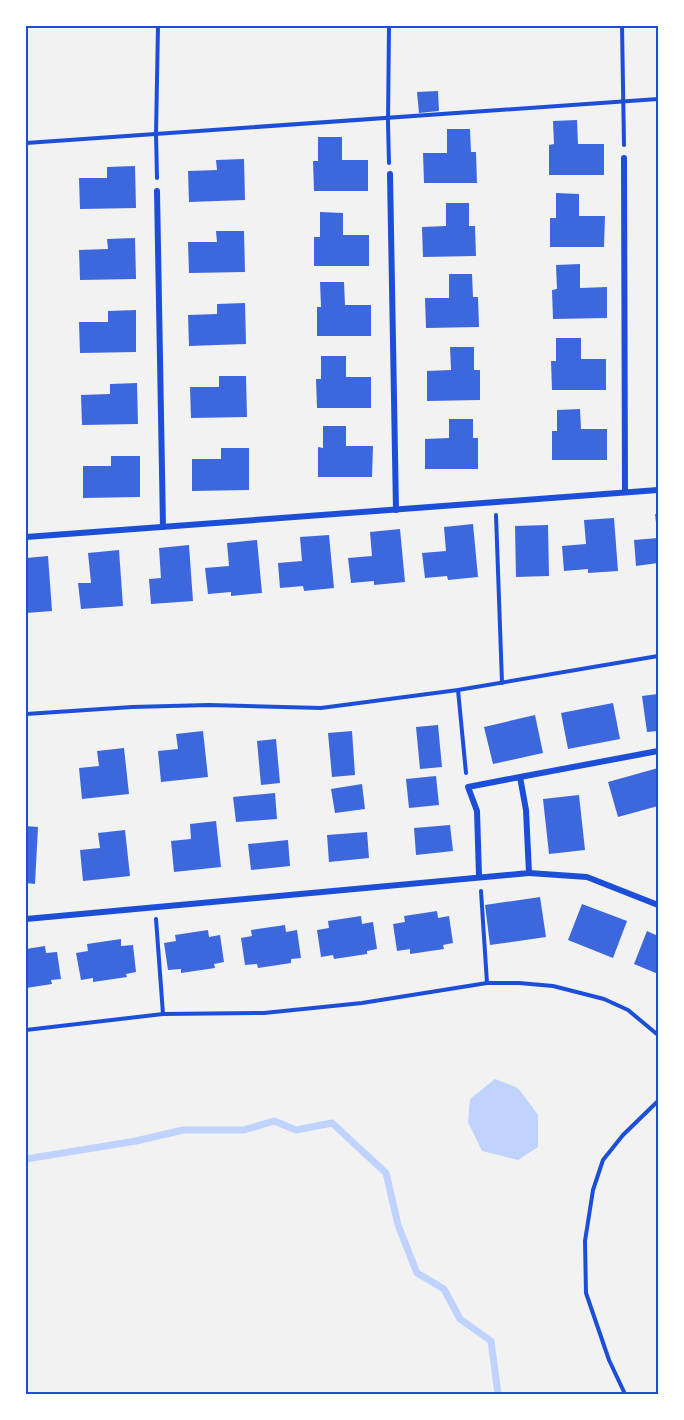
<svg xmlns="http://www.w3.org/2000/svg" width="684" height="1420" viewBox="0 0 684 1420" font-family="'Archivo Narrow',sans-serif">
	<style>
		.water { fill: #bfd3fe }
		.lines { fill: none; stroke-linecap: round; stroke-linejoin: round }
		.stream { stroke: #bfd3fe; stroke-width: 7 }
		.building { fill: #3d67dc }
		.path { stroke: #1d4ed8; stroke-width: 4 }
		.minor { stroke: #1d4ed8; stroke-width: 6 }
		.neatline { fill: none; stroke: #1d4ed8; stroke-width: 2 }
	</style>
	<rect width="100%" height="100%" fill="#f2f2f2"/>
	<!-- water -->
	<path class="water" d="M495 1079 518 1088 538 1115V1147L518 1160 482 1151 468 1122 470 1099Z"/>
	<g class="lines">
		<!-- stream -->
		<path class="stream" d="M26 1159 136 1141 183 1130H244L274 1121 296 1130 332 1123 386 1173 398 1225 417 1273 444 1289 460 1319 491 1341 498 1394"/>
	</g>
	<!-- building -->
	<g class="building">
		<path d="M438 91 439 111 419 113 417 92Z"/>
		<path d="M577 120 578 144H604V175H549V145L554 144 553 121Z"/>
		<path d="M447 129H470L471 152H476L477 183H424L423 153H447Z"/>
		<path d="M318 137H342V160H368V191H314L313 161H318Z"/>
		<path d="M244 159 245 200 189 202 188 171 217 170 216 160Z"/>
		<path d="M135 166 136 208 80 209 79 178H107V167Z"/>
		<path d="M556 193 579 194V216H605L604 247H550V218H556Z"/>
		<path d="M446 203H469V226H475L476 256 423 257 422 227 446 226Z"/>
		<path d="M320 212 343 213V235H369V266H314V237H320Z"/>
		<path d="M216 231H244L245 272 189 273 188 242H217Z"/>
		<path d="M135 238 136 279 80 280 79 250 108 249 107 239Z"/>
		<path d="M580 264V288L607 287V318L553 319 552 290 557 289 556 265Z"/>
		<path d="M449 274H472L473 297H478L479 327 426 328 425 298H449Z"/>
		<path d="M320 282H344L345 305H371V336H317V307H321Z"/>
		<path d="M245 303 246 344 189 346 188 315 217 314V304Z"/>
		<path d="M136 310V352L80 353 79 322H108V311Z"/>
		<path d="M556 338H581V359H606V390H552L551 361H556Z"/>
		<path d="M450 347H474V370H480V400L427 401V371L451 370Z"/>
		<path d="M321 356H346V377H371V408H317L316 379H321Z"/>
		<path d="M219 376H246L247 417 191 418 190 387H219Z"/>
		<path d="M137 383 138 424 82 425 81 395 110 394V384Z"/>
		<path d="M580 409 581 429H607V460H552V431H557V410Z"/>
		<path d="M449 419H473V438H478V469H425V439L449 438Z"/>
		<path d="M323 426H346V446H373L372 477H318V447L323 448Z"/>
		<path d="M221 448H249V490L192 491V459H221Z"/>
		<path d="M111 456H140V497L83 498V466H111Z"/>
		<path d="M655 514H658V531H657Z"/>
		<path d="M614 518 618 571 588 573V569L564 571 562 546 586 544 584 520Z"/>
		<path d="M473 524 478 577 448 580 447 576 425 578 422 553 446 551 444 527Z"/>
		<path d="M548 525 549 576 516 577 515 526Z"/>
		<path d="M400 529 405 582 374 585V581L351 583 348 558 372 556 370 532Z"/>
		<path d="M329 535 334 588 304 591 303 586 280 588 278 563 302 561 300 537Z"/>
		<path d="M658 538V563L636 566 634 540Z"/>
		<path d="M257 540 262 593 231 596V592L208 594 205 568 229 566 227 543Z"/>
		<path d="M189 545 193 601 151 604 149 579 161 578 159 548Z"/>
		<path d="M119 550 123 606 81 609 78 583H91L88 553Z"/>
		<path d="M48 556 52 611 26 613V558Z"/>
		<path d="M658 694V731L647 732 642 696Z"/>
		<path d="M613 703 620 739 568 749 561 713Z"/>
		<path d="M535 715 543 753 493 764 484 727Z"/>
		<path d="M438 725 442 767 420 769 416 727Z"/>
		<path d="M203 731 208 777 161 782 158 751 178 749 176 734Z"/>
		<path d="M352 731 355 775 332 777 328 733Z"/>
		<path d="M276 739 280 783 261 785 257 741Z"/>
		<path d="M124 748 129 794 82 799 79 768 99 766 97 751Z"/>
		<path d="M658 768V806L618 817 608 782Z"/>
		<path d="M436 776 439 805 409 808 406 779Z"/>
		<path d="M362 784 365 809 335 813 331 789Z"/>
		<path d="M275 793 277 819 236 822 233 797Z"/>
		<path d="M579 795 585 850 549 854 543 799Z"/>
		<path d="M216 821 221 867 174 872 171 841 191 839 190 824Z"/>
		<path d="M450 825 453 851 416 855 414 828Z"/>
		<path d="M26 826 38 827 35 884 26 883Z"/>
		<path d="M125 830 130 876 83 881 80 850 100 848 98 833Z"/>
		<path d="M367 832 369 858 329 862 327 835Z"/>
		<path d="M288 840 290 866 251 870 248 844Z"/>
		<path d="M540 897 546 937 490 945 485 905Z"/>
		<path d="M582 904 627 921 613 958 568 940Z"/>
		<path d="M437 911 438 918 449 916 453 943 443 945 444 949 410 954V949L397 951 393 924 405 922 404 916Z"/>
		<path d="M361 916 362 924 373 922 377 949 367 951V954L334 959 333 955 321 957 317 930 329 928 328 921Z"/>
		<path d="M285 925 286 932 297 930 301 958 291 959V963L258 968 257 964 245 965 241 938 252 936 251 930Z"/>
		<path d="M208 930 209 937 220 935 224 962 214 964 215 968 181 973V969L168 970 164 943 176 941 175 935Z"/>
		<path d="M647 931 658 936V974L634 964Z"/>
		<path d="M121 939V946L133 945 136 972 126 974 127 977 93 982V978L81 980 76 953 88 951 87 944Z"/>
		<path d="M45 946 46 953 57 952 61 979 51 980 52 984 26 988V949Z"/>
	</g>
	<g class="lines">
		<!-- path -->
		<g class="path">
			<path d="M389 26 388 123 389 163"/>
			<path d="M622 26 624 145"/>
			<path d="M26 143 658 99"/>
			<path d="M157 178 156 134 158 26"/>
			<path d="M496 515 502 683"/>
			<path d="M458 690 466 773"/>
			<path d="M26 714 132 707 209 705 321 708 458 690 658 656"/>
			<path d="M481 891 487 983"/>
			<path d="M156 919 163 1014"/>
			<path d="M26 1030 163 1014 264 1013 362 1003 487 983H519L553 986 604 999 628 1010 658 1035"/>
			<path d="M625 1394 609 1360 586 1293 585 1241 593 1190 603 1160 623 1135 658 1101"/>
		</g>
		<!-- minor -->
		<g class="minor">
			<path d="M624 158 625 492"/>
			<path d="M390 174 396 510"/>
			<path d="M157 191 163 527"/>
			<path d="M26 537 658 490"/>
			<path d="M520 777 658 751"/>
			<path d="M529 873 587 877 658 905"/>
			<path d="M26 919 529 873 526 810 520 777 468 787 477 811 479 876"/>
		</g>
	</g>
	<!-- border -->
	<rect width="684" height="1420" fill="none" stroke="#ffffff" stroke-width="54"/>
	<rect x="27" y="27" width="630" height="1366" class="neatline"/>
</svg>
